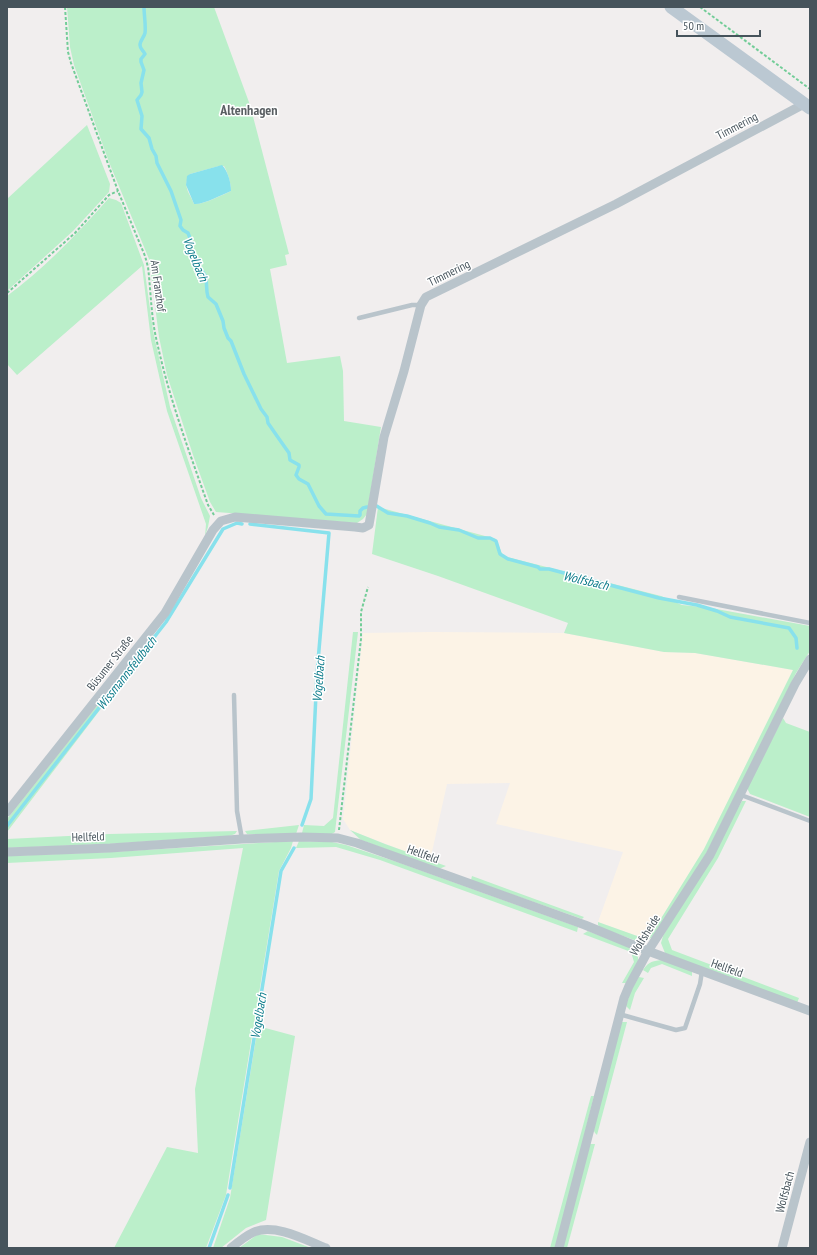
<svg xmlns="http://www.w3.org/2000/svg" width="817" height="1255" viewBox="0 0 817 1255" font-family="'PT Sans Narrow',sans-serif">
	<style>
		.commercial { fill: #fcf3e6 }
		.green { fill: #bbefca; fill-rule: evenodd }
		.water { fill: #88e1ec }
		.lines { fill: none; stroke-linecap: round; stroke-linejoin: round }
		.stream { stroke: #88e1ec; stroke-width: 3.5 }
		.path { stroke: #73cd98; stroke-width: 2; stroke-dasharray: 3 2; stroke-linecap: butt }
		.lane { stroke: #b9c4cb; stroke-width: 4.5 }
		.street { stroke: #b9c4cb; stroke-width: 9 }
		.secondary { stroke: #bbc8d2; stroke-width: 13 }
		.labels { text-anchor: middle; stroke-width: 3; stroke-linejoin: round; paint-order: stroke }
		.street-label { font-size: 12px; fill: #46535b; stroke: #fff }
		.water-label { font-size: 13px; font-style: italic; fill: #0d7c8b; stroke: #fff }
		.quarter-label { font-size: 14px; font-weight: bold; fill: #5a5f63; stroke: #fff }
	</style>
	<rect width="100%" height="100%" fill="#f1eeee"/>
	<!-- commercial -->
	<path class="commercial" d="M431 632 564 633 664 652 695 653 793 670 704 849 652 933 640 937 598 922 623 852 496 824 510 783 447 784 430 861 350 830 343 819 363 633Z"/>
	<!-- green -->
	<g class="green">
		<path d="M67 7H214L250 105 289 254 285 255 287 265 270 269 287 363 340 356 343 371 344 421 381 427 367 514 363 519 357 523 216 512 210 502 193 455 167 375 159 337 149 259 109 162 74 65 70 47ZM219 166H224C228 173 231 183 231 191 222 195 203 205 194 204 189 192 182 186 190 174Z"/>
		<path d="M87 125 110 184 109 192 73 231 7 291V199Z"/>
		<path d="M109 198 116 200 121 203 144 265 153 331 170 407 201 498 210 516 208 527 205 536 206 524 167 411 151 340 142 266 17 375 7 364V296C44 269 78 233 109 198Z"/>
		<path d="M378 507 496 539 503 556 661 596 682 605 711 608 810 626V651L796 673 707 852 654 937 642 941H637L601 928 598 925V922L640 937 652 933 704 849 793 670 695 653 664 652 564 633 568 623 438 576 372 554Z"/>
		<path d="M167 622 7 832V819L91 713Z"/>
		<path d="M353 632H358L335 832 330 835 302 833 304 825 324 826 333 818Z"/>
		<path d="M783 718 786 723 810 732V817L750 794 747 788Z"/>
		<path d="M742 801H746L718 858 668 939 672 950 799 998 797 1003 665 953 661 943 663 936Z"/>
		<path d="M299 825 296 834H247L245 831Z"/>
		<path d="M350 830 385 844 446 866 439 869 361 840Z"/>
		<path d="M237 831 235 834 229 836 108 844 7 848V839L109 834Z"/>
		<path d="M293 841 291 848 279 871 226 1195 206 1248H114L167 1147 198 1153 195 1089 243 848 111 858 7 863V856L111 852Z"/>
		<path d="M299 841 332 842 346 845 400 863 578 927 577 932 380 860 336 847 296 848Z"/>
		<path d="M472 876 584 917 582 919 471 880Z"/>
		<path d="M588 931 634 949 638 956V962L627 983H622L634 962 631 952 583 934Z"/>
		<path d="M663 960 692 971V976L662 964 651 968 648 973 643 970C649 961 653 961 663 960Z"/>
		<path d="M639 977 644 978 635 993 630 1010 626 1006 631 990Z"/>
		<path d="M621 1022H627L597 1135 595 1133 593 1129Z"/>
		<path d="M258 1026 295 1036 266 1220 246 1228 221 1248H213L230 1198Z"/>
		<path d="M591 1096H594L556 1248H550Z"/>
		<path d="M590 1144H595L567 1248H563Z"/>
		<path d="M258 1234 282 1237 311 1248H239Z"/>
	</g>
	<!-- water -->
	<path class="water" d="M222 165C228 171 231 183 231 191 221 195 203 205 194 204L186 185 187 176 190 174Z"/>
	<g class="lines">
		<!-- stream -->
		<g class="stream">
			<path d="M144 7C144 15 146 25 145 33 144 37 140 41 140 45 140 49 143 50 145 54L141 59V62L144 70 141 83 142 92 141 95 137 100 142 116 141 129 149 138 152 149 156 156 157 163 171 191 181 220 180 226 183 230 188 233 190 238 191 253 206 277 207 292 208 297 216 304 223 321 224 328 228 338 231 341 244 374 261 409 267 417 268 423 277 436 289 453 290 460 299 465V467L296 475 299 479 308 484 319 506 326 514 359 516 360 515V511L363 508 367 507"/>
			<path d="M375 505 388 513 407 516 430 523 439 527 459 530 478 538H490L496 541 500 554 508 559 538 567 540 569H549L659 598 697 605 717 611 730 617 789 628 796 638 797 648"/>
			<path d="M250 524 329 533 317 673 311 799 302 825"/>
			<path d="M7 826 166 622 223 529 237 523 242 524"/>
			<path d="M230 1188 281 871 294 848"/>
			<path d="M209 1248 228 1195"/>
		</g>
		<!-- path -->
		<g class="path">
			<path d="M65 7 68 52 71 63 118 191 145 256 148 267C151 292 151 318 157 342 169 398 189 451 208 505L214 515"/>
			<path d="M700 7 810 89"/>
			<path d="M7 293 75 233 109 195 118 191"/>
			<path d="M339 830 361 639V612L368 587"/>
		</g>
		<!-- lane -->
		<g class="lane">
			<path d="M359 318 412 305H421"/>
			<path d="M679 597 810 623"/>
			<path d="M234 695 237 811 242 839"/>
			<path d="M741 795 810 821"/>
			<path d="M619 1014 676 1030 685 1028 700 984 702 971"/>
		</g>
		<!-- street -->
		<g class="street">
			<path d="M7 812 165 613 213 530 221 521 235 517 355 527 363 528 369 525 384 437 404 371 421 305 426 297 616 204 804 104"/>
			<path d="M7 852 110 848 242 839 301 837 338 838 357 843 585 925 648 951 810 1011"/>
			<path d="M231 1248C238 1242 245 1236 254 1232 275 1223 306 1240 326 1248"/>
			<path d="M559 1248 624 998 629 986 648 951 710 855 795 684 810 659"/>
			<path d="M782 1248 810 1142"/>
		</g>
		<!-- secondary -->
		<path class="secondary" d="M671 7 810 108"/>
	</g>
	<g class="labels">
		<!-- street labels -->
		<g class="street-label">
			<text transform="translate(737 126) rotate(-28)" y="4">Timmering</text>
			<text transform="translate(449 273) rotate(-26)" y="4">Timmering</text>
			<text transform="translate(158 286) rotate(82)" y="4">Am Franzhof</text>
			<text transform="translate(110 663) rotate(-52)" y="4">Büsumer Straße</text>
			<text transform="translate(88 837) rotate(-2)" y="4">Hellfeld</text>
			<text transform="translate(423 854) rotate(20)" y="4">Hellfeld</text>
			<text transform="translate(645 935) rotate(-58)" y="4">Wolfsheide</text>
			<text transform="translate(727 968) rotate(20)" y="4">Hellfeld</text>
			<text transform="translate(785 1192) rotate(-75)" y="4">Wolfsbach</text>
		</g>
		<!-- water labels -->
		<g class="water-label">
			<text transform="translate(196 259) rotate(68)" y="5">Vogelbach</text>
			<text transform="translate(586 580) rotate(13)" y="5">Wolfsbach</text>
			<text transform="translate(126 673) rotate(-52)" y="5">Wissmannsfeldbach</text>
			<text transform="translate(318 679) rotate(-86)" y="5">Vogelbach</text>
			<text transform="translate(258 1016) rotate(-81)" y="5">Vogelbach</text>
		</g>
		<!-- quarter labels -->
		<g class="quarter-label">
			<text x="249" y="115">Altenhagen</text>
		</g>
	</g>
	<!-- border -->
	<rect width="817" height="1255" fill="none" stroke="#46535b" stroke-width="16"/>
	<!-- scale -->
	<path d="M677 30v6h83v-6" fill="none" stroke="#46535b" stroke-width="2"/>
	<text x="683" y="30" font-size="12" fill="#46535b" stroke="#ffffff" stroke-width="3" paint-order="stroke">50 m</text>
</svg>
